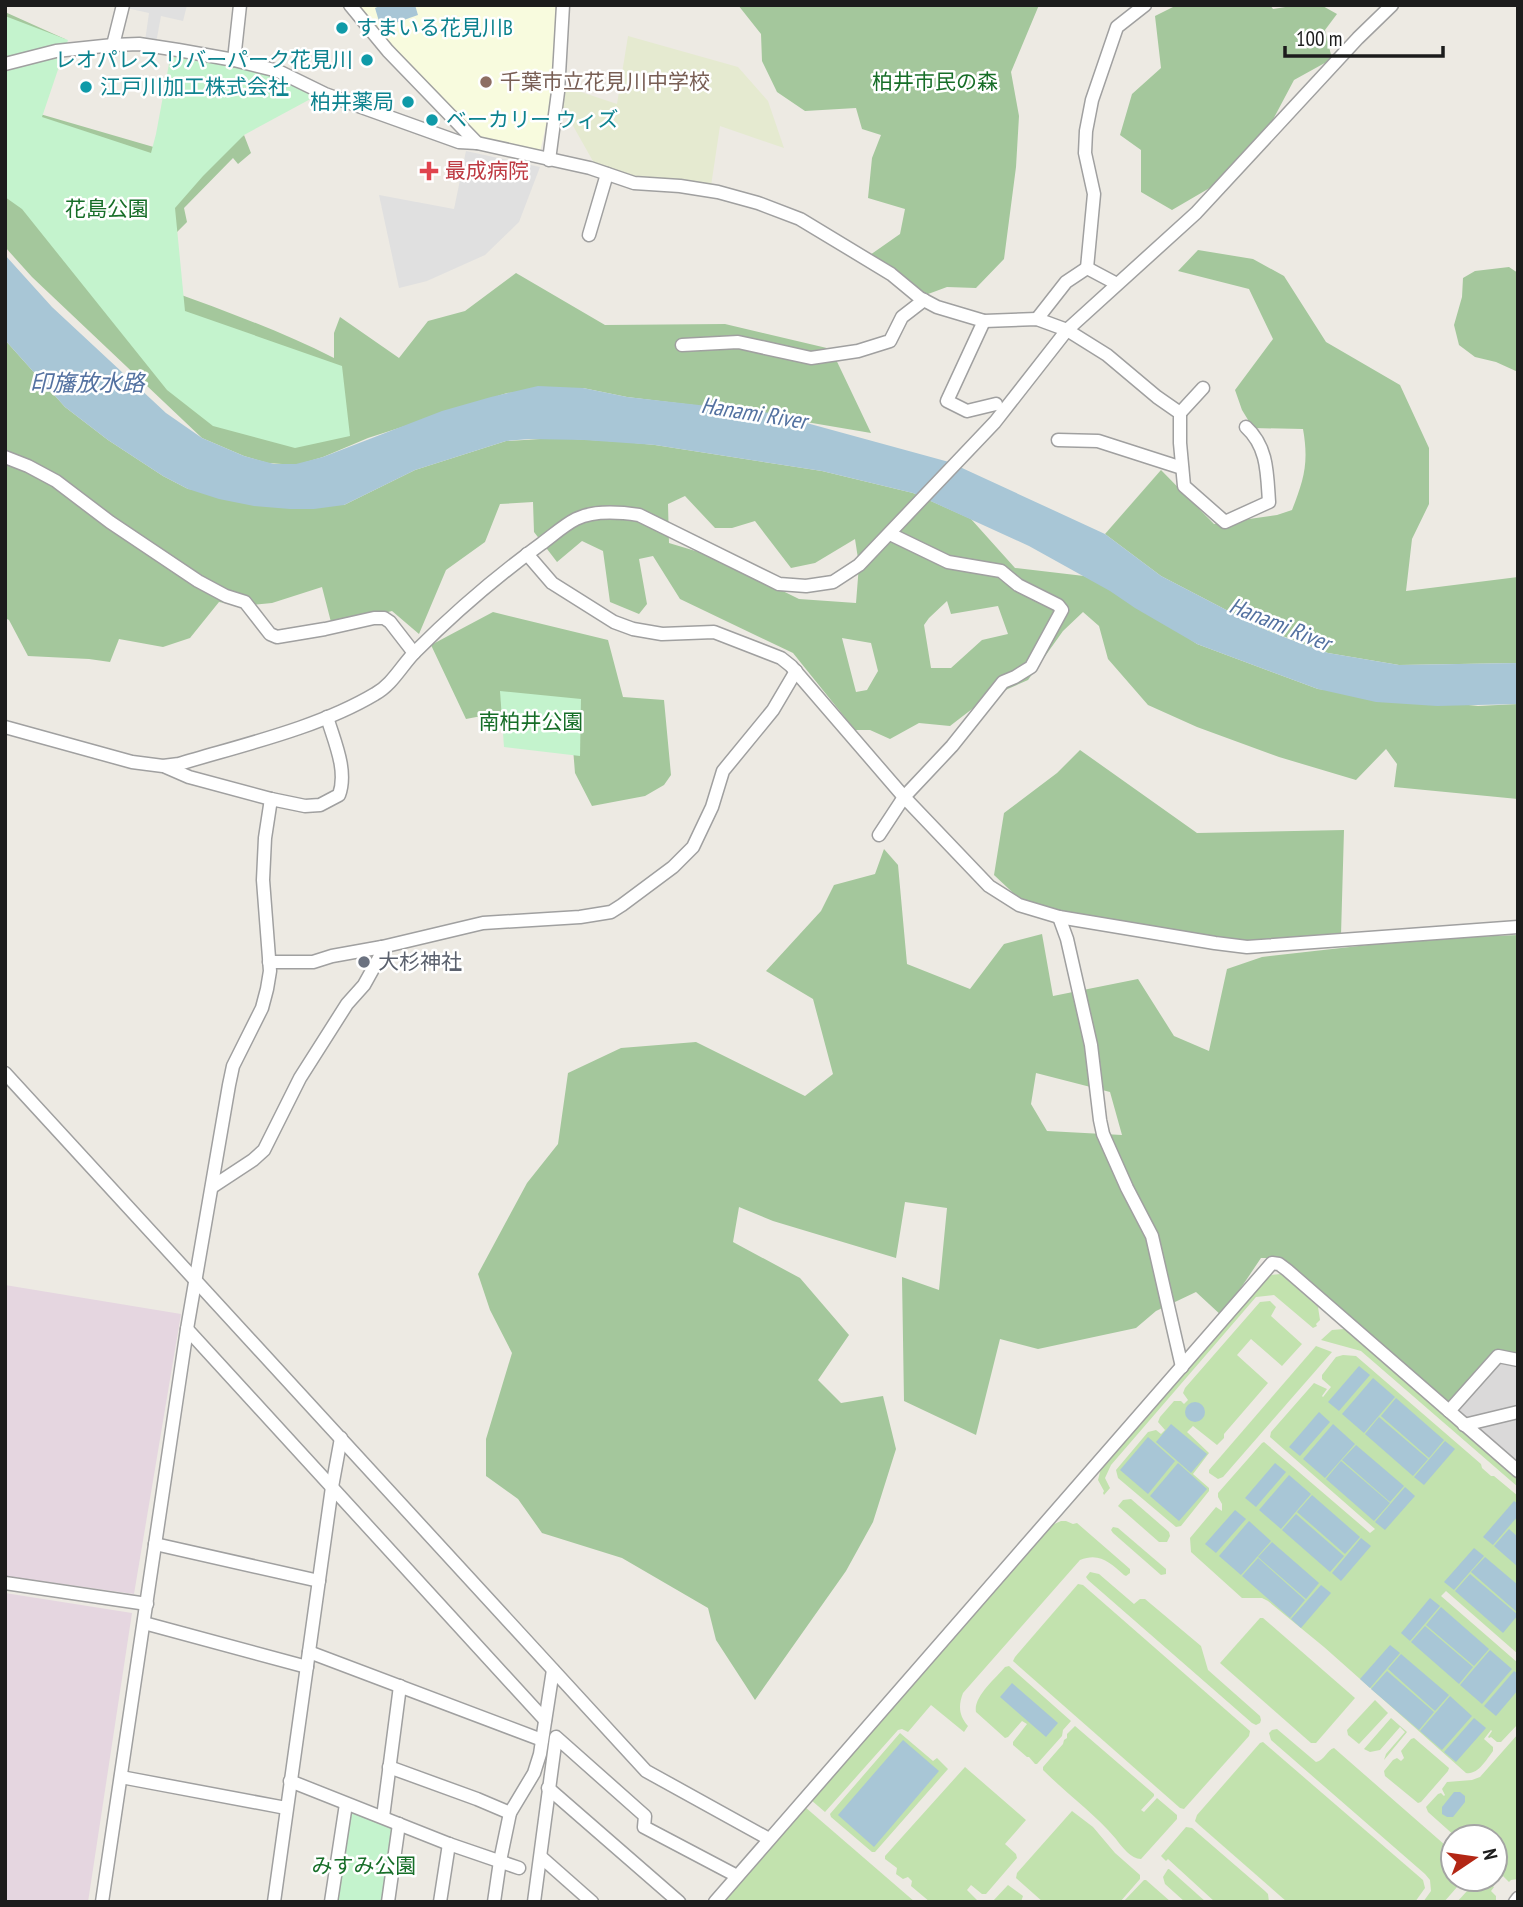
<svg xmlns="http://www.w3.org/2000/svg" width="1523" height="1907" viewBox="0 0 1523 1907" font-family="'PT Sans Narrow','Noto Sans JP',sans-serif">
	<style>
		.residential { fill: #dad9d9 }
		.industrial { fill: #e5d6e0 }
		.education { fill: #f8fbde }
		.farmland { fill: #e5ead0 }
		.grass { fill: #c2e2ae }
		.forest { fill: #a4c79c; fill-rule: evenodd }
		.park { fill: #c4f3cd }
		.parking { fill: #e0e0e0 }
		.water { fill: #a8c6d6 }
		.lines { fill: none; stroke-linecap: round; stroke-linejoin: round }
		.minor-casing { stroke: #a0a0a0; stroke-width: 15 }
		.minor { stroke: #fff; stroke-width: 12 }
		.culture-dot { fill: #0f9aa8; stroke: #fff; stroke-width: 2.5 }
		.education-dot { fill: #8d6e63; stroke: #fff; stroke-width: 2.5 }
		.health-dot { fill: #e0444e; stroke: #fff; stroke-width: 2.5 }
		.worship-dot { fill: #6b7280; stroke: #fff; stroke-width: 2.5 }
		.labels { text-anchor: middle; stroke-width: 5; stroke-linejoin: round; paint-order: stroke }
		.culture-label { font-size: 21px; fill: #0d838f; stroke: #fff; text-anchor: start }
		.education-label { font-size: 21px; fill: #785e54; stroke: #fff; text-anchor: start }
		.park-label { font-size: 21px; fill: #176e28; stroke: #fff }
		.health-label { font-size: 21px; fill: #be3a42; stroke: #fff; text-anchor: start }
		.worship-label { font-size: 21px; fill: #5b616d; stroke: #fff; text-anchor: start }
		.water-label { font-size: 23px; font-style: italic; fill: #5472a1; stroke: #fff }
	</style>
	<rect width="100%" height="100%" fill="#edeae3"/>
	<!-- residential -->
	<g class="residential">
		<path d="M1503 1362 1518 1365V1408L1471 1419 1465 1418 1460 1414V1406L1497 1364Z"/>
		<path d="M1518 1417V1462L1480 1430 1482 1425Z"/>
	</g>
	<!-- industrial -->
	<g class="industrial">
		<path d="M5 1285 181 1314 134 1594 5 1576Z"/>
		<path d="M5 1593 132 1613 88 1902H5Z"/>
	</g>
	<!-- education -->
	<path class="education" d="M353 5H559L550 108 540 152 474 138Z"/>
	<!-- farmland -->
	<path class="farmland" d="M628 36 738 67 768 101 784 148 720 126 711 186 634 180 594 163 563 108 566 87 617 104Z"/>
	<!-- grass -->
	<g class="grass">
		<path d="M1281 1274 1318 1307 1320 1320 1316 1324 1317 1326 1313 1328 1274 1295 1256 1297 1111 1465 1105 1478 1110 1488 1104 1495 1103 1493 1104 1491 1098 1480 1101 1468 1270 1275Z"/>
		<path d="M1270 1301 1276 1307 1271 1316 1302 1344 1282 1366 1251 1339 1237 1355 1268 1383 1224 1434V1438L1217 1445 1193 1426 1187 1432 1209 1453 1193 1474 1209 1488V1491L1181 1526 1176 1527 1118 1478 1116 1470 1148 1432 1156 1430 1161 1434 1165 1430 1158 1422 1160 1417 1174 1401H1181L1184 1404 1188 1400 1183 1393 1185 1388 1260 1302Z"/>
		<path d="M1344 1329 1518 1480V1487L1361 1351 1321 1340 1332 1330Z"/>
		<path d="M1316 1346 1332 1352 1223 1477 1218 1479 1209 1473V1470Z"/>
		<path d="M1343 1355 1356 1356 1481 1464 1482 1468 1491 1476H1494L1518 1496V1654L1446 1591 1441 1596 1518 1663V1724L1501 1742H1497L1491 1737 1489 1738 1488 1737 1492 1731 1491 1730 1484 1739 1493 1747V1751C1486 1760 1478 1775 1466 1773L1324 1647 1268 1601 1262 1598H1242L1191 1552 1190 1538 1216 1507 1222 1511V1504L1218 1497V1493L1262 1443 1264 1442 1370 1533 1375 1529 1270 1437 1271 1432 1314 1383 1327 1389 1322 1396 1323 1397 1331 1387 1322 1379V1375L1336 1357Z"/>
		<path d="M1131 1499 1169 1532 1170 1536 1167 1542H1159L1118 1506 1123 1500Z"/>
		<path d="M1061 1521H1066L1073 1524 1077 1523 1130 1569V1573L1126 1576 1124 1575C1110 1563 1100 1552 1080 1560L963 1693C958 1706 959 1716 968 1726L964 1732 931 1705 908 1732 902 1729 898 1730 825 1812 811 1800 1052 1525Z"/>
		<path d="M1113 1527 1118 1528 1166 1569V1574L1161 1575 1113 1533 1111 1530Z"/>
		<path d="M1090 1572 1099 1574 1134 1604 1140 1599H1145L1201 1646 1208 1670 1260 1716 1261 1720 1260 1723 1256 1725 1252 1723 1088 1580 1086 1577Z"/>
		<path d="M1078 1584 1083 1585 1250 1731 1249 1736 1184 1809 1180 1808 1013 1661 1015 1657Z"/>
		<path d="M1260 1618H1263L1355 1698 1316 1743H1311L1220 1663Z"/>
		<path d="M1009 1666 1071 1721 1063 1730 1062 1736 1037 1764H1035L1029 1757H1027L1013 1745V1742L1027 1724 1022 1721 1008 1737 1005 1738 976 1712C973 1697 996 1678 1005 1667Z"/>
		<path d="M1375 1700 1388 1713 1359 1744 1348 1735 1347 1730Z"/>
		<path d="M1391 1718 1407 1732 1384 1760 1386 1754 1405 1732 1400 1727 1380 1750 1370 1752 1364 1749Z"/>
		<path d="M1075 1726 1154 1794V1796L1141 1810 1144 1812 1157 1798 1177 1815V1819L1141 1859C1131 1859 1122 1847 1116 1839 1094 1813 1067 1794 1043 1770V1767L1063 1744 1064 1740 1067 1738V1734Z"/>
		<path d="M1277 1729 1316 1762C1325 1760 1327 1750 1334 1748L1453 1852V1879H1464L1444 1902H1423L1431 1891 1430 1880 1425 1874 1271 1740 1269 1733 1272 1730Z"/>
		<path d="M900 1733 933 1761 937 1758 948 1769 875 1852H872L831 1817 830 1814Z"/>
		<path d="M1518 1734V1879L1511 1880 1509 1882 1503 1876 1502 1877 1495 1871V1837H1456L1428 1812 1426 1807 1438 1794 1441 1793 1444 1796 1445 1795 1442 1789 1447 1782 1472 1780 1480 1777Z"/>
		<path d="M1414 1738 1449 1768 1448 1771 1421 1802 1418 1803 1385 1776 1384 1771 1393 1760 1397 1758 1401 1761 1404 1758 1401 1751 1411 1739Z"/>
		<path d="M1263 1742 1423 1880 1425 1888 1415 1902H1287L1198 1824 1195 1821 1197 1815 1260 1743Z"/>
		<path d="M965 1767 1026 1820 1005 1844 1016 1854 1017 1858 986 1894H982L971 1885 967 1890 979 1902H937L935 1900 930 1902 911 1886 912 1881 908 1877 903 1879 896 1874 897 1868 885 1859V1856Z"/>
		<path d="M805 1807 915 1902H723Z"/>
		<path d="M1072 1811 1093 1827 1115 1853 1140 1875V1879L1120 1902H1043L1016 1878 1017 1873Z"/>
		<path d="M1186 1827 1192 1828 1265 1891 1268 1894 1269 1902H1215L1168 1859 1166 1861 1161 1856Z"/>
		<path d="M1168 1869H1169L1206 1902H1185L1165 1884 1163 1877Z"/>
		<path d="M1478 1879H1484L1494 1887 1491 1891 1496 1896V1902H1457Z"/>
		<path d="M1144 1880H1146L1171 1902H1123Z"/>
		<path d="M1008 1885 1023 1896 1021 1902H992Z"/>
	</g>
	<!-- forest -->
	<g class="forest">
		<path d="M738 5H1039L1011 72 1019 116 1016 167 1004 259 976 288 947 287 920 297 898 271 870 255 900 234 905 209 868 198 872 158 881 135 862 129 856 108 805 111 777 92 762 61 761 34Z"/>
		<path d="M1177 5H1270L1273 9 1298 5H1321L1337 14 1325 30 1332 59 1294 80 1249 165 1172 210 1141 192V150L1120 135 1132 94 1161 68 1155 16Z"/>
		<path d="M5 12 65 39 40 114 157 148 212 157 244 135 251 153 238 164 233 158 184 208 187 222 175 234 168 290C225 311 281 331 334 358V333L340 317 399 358 428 321 465 311 516 273 605 325 725 324 831 349 871 433 735 410 627 397 583 388 507 393 368 438 323 457 296 465 268 463 244 456 202 438 32 277 5 247Z"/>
		<path d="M1198 250 1253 259 1284 276 1326 342 1400 385 1429 448V504L1412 539 1406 591 1518 577V663L1399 665 1328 653 1259 627 1161 576 1105 534 1161 470 1214 524 1277 515 1292 510C1304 479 1309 463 1303 429L1253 428 1242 410 1235 390 1273 339 1249 289 1178 271Z"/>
		<path d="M1509 267 1518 273V372L1496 362 1475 357 1459 345 1454 325 1462 297 1463 278 1475 271Z"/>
		<path d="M5 340 65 407 108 440 163 476 188 489 344 505 415 470 506 441 556 438 624 442 655 445 822 471 913 493 971 519 1015 568 1084 576 1137 603 1197 644 1318 689 1478 706 1518 704V799L1394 787 1397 764 1386 749 1356 780 1279 757 1197 727 1148 705 1108 659 1099 626 1083 612 1063 631 1028 680 985 699 950 726 919 723 890 739 870 730H855L793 653 680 599 653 556 639 559 647 604 639 614 610 602 603 551 582 541 557 562 534 532 533 502 500 504 485 542 446 570 419 634 392 611 332 626 322 587 272 603 241 606 219 602 190 638 163 647 119 639 110 662 89 659 28 656 9 620 5 618ZM685 496 715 528H732L755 521 791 568 815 563 855 539 859 565 856 603 799 599 712 556 669 543 668 504ZM947 601 951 614 998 606 1008 634 982 640 951 668H931L924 625 929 618ZM842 638 871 643 878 671 867 690 856 692Z"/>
		<path d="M493 612 608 640 623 697 664 700 671 775 664 785 645 796 592 806 575 773 571 723 554 702 466 719 431 645Z"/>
		<path d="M1080 750 1197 833 1344 830 1341 935 1236 942 1025 904 994 875 1004 813 1057 773Z"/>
		<path d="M884 849 898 865 907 964 970 989 1004 944 1042 934 1053 996 1138 979 1174 1036 1209 1051 1227 969 1262 957 1421 939 1518 935V1356L1496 1351 1449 1402 1345 1317 1279 1258H1261L1222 1316 1196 1292 1156 1311 1136 1328 1038 1349 1000 1339 976 1435 904 1401 902 1277 939 1290 947 1208 905 1202 896 1258 773 1221 739 1207 733 1242 800 1278 849 1335 818 1380 841 1403 883 1396 896 1449 873 1522 846 1571 755 1700 716 1640 708 1608 622 1558 542 1533 518 1499 486 1476V1439L512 1353 490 1310 478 1274 527 1183 558 1144 568 1073 621 1048 696 1042 805 1096 833 1074 813 999 766 971 821 911 834 885 875 874ZM1036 1073 1110 1092 1122 1135 1047 1131 1031 1104Z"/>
	</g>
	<!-- park -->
	<g class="park">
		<path d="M5 16 68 40 42 117 151 153 156 134 171 53 272 75 316 96 244 135 203 176 175 208 185 311 342 366 350 436 295 448 213 426 167 390 22 209 5 197Z"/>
		<path d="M500 691 581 699 580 756 504 747Z"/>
		<path d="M354 1812 391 1826 392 1830 382 1902H335L348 1815Z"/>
	</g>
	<!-- parking -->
	<g class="parking">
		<path d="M127 5H187L183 21 161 16 156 43 145 41 149 13 126 8Z"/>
		<path d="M466 151 540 167 519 222 485 255 427 281 399 288 379 195 454 209Z"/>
	</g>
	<!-- water -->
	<g class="water">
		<path d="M382 5H415L418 15 381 28 375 8Z"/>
		<path d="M5 255 52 307 166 413 202 438 244 456 274 464H296L323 457 442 411 491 397 538 386 583 388 627 397 770 413 949 462 1105 534 1161 576 1259 627 1289 639 1328 653 1399 665 1518 663V704L1437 706 1376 702 1318 689 1197 644 1135 608 1110 591 1029 546 913 493 822 471 655 445 584 440 529 439 506 441 415 470 344 505 314 509H290L254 506 219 499 188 489 163 476 108 440 65 407 5 340Z"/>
		<path d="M1359 1366 1370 1375 1339 1411 1328 1402Z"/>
		<path d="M1373 1378 1395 1397 1364 1433 1342 1414Z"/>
		<path d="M1396 1398 1444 1440 1429 1458 1381 1416Z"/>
		<circle cx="1195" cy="1412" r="10"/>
		<path d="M1319 1412 1330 1422 1300 1456 1289 1447Z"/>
		<path d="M1379 1417 1428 1459 1413 1476 1365 1434Z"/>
		<path d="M1171 1424 1207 1454 1191 1473 1156 1442Z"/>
		<path d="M1333 1424 1355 1444 1325 1478 1303 1459Z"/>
		<path d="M1148 1437 1175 1461 1148 1494 1120 1470Z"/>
		<path d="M1445 1441 1455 1449 1424 1485 1414 1477Z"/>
		<path d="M1356 1445 1404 1486 1390 1502 1342 1460Z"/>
		<path d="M1341 1461 1390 1503 1374 1521 1326 1479Z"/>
		<path d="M1178 1463 1207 1489 1179 1521 1150 1496Z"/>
		<path d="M1275 1463 1286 1472 1256 1507 1245 1498Z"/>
		<path d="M1289 1475 1311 1494 1281 1529 1259 1510Z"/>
		<path d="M1405 1487 1415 1496 1385 1530 1375 1522Z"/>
		<path d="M1312 1495 1360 1537 1345 1554 1297 1512Z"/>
		<path d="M1514 1501 1518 1504V1516L1493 1545 1483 1537Z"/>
		<path d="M1235 1510 1246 1519 1216 1553 1205 1544Z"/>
		<path d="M1296 1514 1344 1556 1330 1572 1282 1530Z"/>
		<path d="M1249 1521 1271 1541 1241 1575 1219 1556Z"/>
		<path d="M1509 1529 1518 1537V1567L1494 1546Z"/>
		<path d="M1361 1538 1371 1546 1341 1581 1332 1573Z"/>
		<path d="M1272 1542 1319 1583 1306 1599 1258 1557Z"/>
		<path d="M1474 1548 1484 1556 1454 1590 1444 1582Z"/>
		<path d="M1485 1557 1518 1585V1613L1471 1572Z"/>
		<path d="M1258 1558 1305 1600 1290 1618 1242 1576Z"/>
		<path d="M1470 1574 1518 1615 1503 1633 1455 1591Z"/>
		<path d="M1321 1585 1331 1593 1301 1628 1291 1619Z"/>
		<path d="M1430 1598 1440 1606 1410 1641 1401 1633Z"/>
		<path d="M1441 1607 1489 1649 1474 1666 1426 1625Z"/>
		<path d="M1425 1626 1473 1667 1459 1684 1411 1642Z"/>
		<path d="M1390 1645 1400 1653 1370 1688 1360 1679Z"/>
		<path d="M1490 1650 1512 1669 1482 1704 1460 1685Z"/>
		<path d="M1401 1654 1449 1695 1435 1711 1388 1669Z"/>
		<path d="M1387 1671 1434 1712 1419 1730 1371 1689Z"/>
		<path d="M1514 1671 1518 1674V1690L1496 1716 1484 1706Z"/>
		<path d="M1012 1683 1058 1723 1046 1737 1000 1697Z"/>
		<path d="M1450 1696 1472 1716 1442 1750 1420 1731Z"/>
		<path d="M1474 1718 1486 1728 1456 1762 1444 1752Z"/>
		<path d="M903 1740 939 1771 874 1847 838 1815Z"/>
		<path d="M1454 1792H1460L1465 1796V1802L1453 1817H1447L1442 1814V1807Z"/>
	</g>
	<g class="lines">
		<!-- minor casing -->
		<g class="minor-casing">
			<g id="minor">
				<path d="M350 5 388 51 477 143"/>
				<path d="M113 45 123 5"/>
				<path d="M234 60 240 5"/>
				<path d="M5 64 56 51 113 45 139 44 178 50 234 60 278 71 325 94 459 142 477 143 590 168 634 183 680 186 718 192 758 203 800 219 891 274 920 298 937 307 984 321 1037 319 1067 330 1107 355 1157 397 1180 413V443L1184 486 1225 522 1269 502C1267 474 1268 447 1246 427"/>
				<path d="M549 160 558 92 563 5"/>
				<path d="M589 235 607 174"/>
				<path d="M1087 268 1094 194 1085 153 1086 131 1092 100 1117 27 1145 5"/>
				<path d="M1037 319 1066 282 1087 268 1117 284"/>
				<path d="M984 321 947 401 967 411 996 404"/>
				<path d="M682 345 738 342 811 358 858 351 890 341 902 317 924 300"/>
				<path d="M1180 413 1203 388"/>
				<path d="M1058 440 1098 441 1182 468"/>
				<path d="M5 457 28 466 56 481 110 522 198 581 226 596 245 602 270 634 277 637 325 629 374 618H384L390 622 414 653"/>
				<path d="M527 554 552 583 614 622 633 629 662 634 714 632 781 658 791 666 904 797 989 886 1019 905 1059 917 1215 943 1247 947 1518 927"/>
				<path d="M5 727 132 762 163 766 179 764C242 745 318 728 375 694 392 685 402 665 415 652 454 613 497 576 541 544 552 536 564 525 576 519 594 510 619 512 639 515L779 584 806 586 833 582 859 565 995 422 1067 330 1196 213 1358 38 1392 5"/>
				<path d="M166 767 189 777 271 799 305 806 320 805 339 795C348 770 334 741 327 717"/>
				<path d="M879 835 904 797 952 746 1003 682 1015 677 1031 667 1062 610 1058 605 1018 585 1001 571 948 562 890 534"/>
				<path d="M1059 917 1067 939 1091 1045 1100 1120 1103 1134 1127 1188 1152 1236 1182 1367"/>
				<path d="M269 962H313L332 956 382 947"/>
				<path d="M5 1073 646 1771 769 1839"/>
				<path d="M212 1187 253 1160 264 1150 300 1078 347 1004 364 985 379 958 382 947 483 923 580 917 611 912 622 905 673 867 693 847 712 807 723 771 773 710 796 671"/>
				<path d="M187 1329 545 1720"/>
				<path d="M1449 1411 1498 1356 1518 1360"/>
				<path d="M1464 1425 1518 1412"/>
				<path d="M155 1544 319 1581"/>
				<path d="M5 1583 147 1604"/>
				<path d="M144 1623 307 1667"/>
				<path d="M309 1652 542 1740"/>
				<path d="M389 1767 477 1799 510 1813"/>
				<path d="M121 1777 286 1808"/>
				<path d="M290 1781 449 1844 519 1868"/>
				<path d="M548 1788 679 1902"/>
				<path d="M383 1817 400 1686"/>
				<path d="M541 1857 592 1902"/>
				<path d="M102 1902 187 1329 229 1085 233 1066 262 1008 267 989 270 971 263 880 265 838 271 799"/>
				<path d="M274 1902 332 1487 341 1438"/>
				<path d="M331 1902 346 1804"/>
				<path d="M388 1902 399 1824"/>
				<path d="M440 1902 449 1844"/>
				<path d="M494 1902 500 1861 510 1813 534 1773 540 1754 553 1670"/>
				<path d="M534 1902 556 1737 645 1816 644 1827 737 1876"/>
				<path d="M715 1902 1272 1263 1279 1264 1287 1270 1518 1471"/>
				<path d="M1515 1902 1518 1898"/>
			</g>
		</g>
		<!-- minor -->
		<use href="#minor" class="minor"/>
	</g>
	<!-- markers -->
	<g class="culture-dot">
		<circle cx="342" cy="28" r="7"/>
		<circle cx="367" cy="60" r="7"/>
		<circle cx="86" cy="87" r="7"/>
		<circle cx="408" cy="102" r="7"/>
		<circle cx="432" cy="120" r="7"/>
	</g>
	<circle class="education-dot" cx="486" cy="82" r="7"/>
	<path class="health-dot" d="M425.5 160.5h7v7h7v7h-7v7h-7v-7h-7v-7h7z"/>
	<circle class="worship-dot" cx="364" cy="962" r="7"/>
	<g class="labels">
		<!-- culture labels -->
		<g class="culture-label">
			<text x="356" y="35">すまいる花見川B</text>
			<text x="353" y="67" text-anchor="end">レオパレス リバーパーク花見川</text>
			<text x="100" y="94">江戸川加工株式会社</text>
			<text x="394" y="109" text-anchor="end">柏井薬局</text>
			<text x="446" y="127">ベーカリー ウィズ</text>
		</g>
		<!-- education labels -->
		<g class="education-label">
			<text x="500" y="89">千葉市立花見川中学校</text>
		</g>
		<!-- park labels -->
		<g class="park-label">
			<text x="935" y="89">柏井市民の森</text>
			<text x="107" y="216">花島公園</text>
			<text x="531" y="729">南柏井公園</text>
			<text x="364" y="1873">みすみ公園</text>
		</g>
		<!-- health labels -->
		<g class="health-label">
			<text x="445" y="178">最成病院</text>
		</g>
		<!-- worship labels -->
		<g class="worship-label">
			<text x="378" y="969">大杉神社</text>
		</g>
		<!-- water labels -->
		<g class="water-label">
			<text x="87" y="391">印旛放水路</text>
			<text transform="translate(754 413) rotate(9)" y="8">Hanami River</text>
			<text transform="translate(1280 624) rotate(22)" y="8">Hanami River</text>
		</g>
	</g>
	<!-- border -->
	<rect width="1523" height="1907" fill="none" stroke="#1c1c1c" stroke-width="14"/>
	<!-- north arrow -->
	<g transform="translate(1474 1858) rotate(77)"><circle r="33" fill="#ffffff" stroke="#a4a4a4" stroke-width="2"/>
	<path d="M0-5L12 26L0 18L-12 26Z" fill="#b32715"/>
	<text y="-10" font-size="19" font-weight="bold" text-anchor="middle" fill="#1c1c1c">N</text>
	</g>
	<!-- scale -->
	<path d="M1285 46v10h158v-10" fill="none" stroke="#1c1c1c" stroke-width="3.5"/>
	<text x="1296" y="46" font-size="21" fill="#1c1c1c" stroke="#ffffff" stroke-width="5" paint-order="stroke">100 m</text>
</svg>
